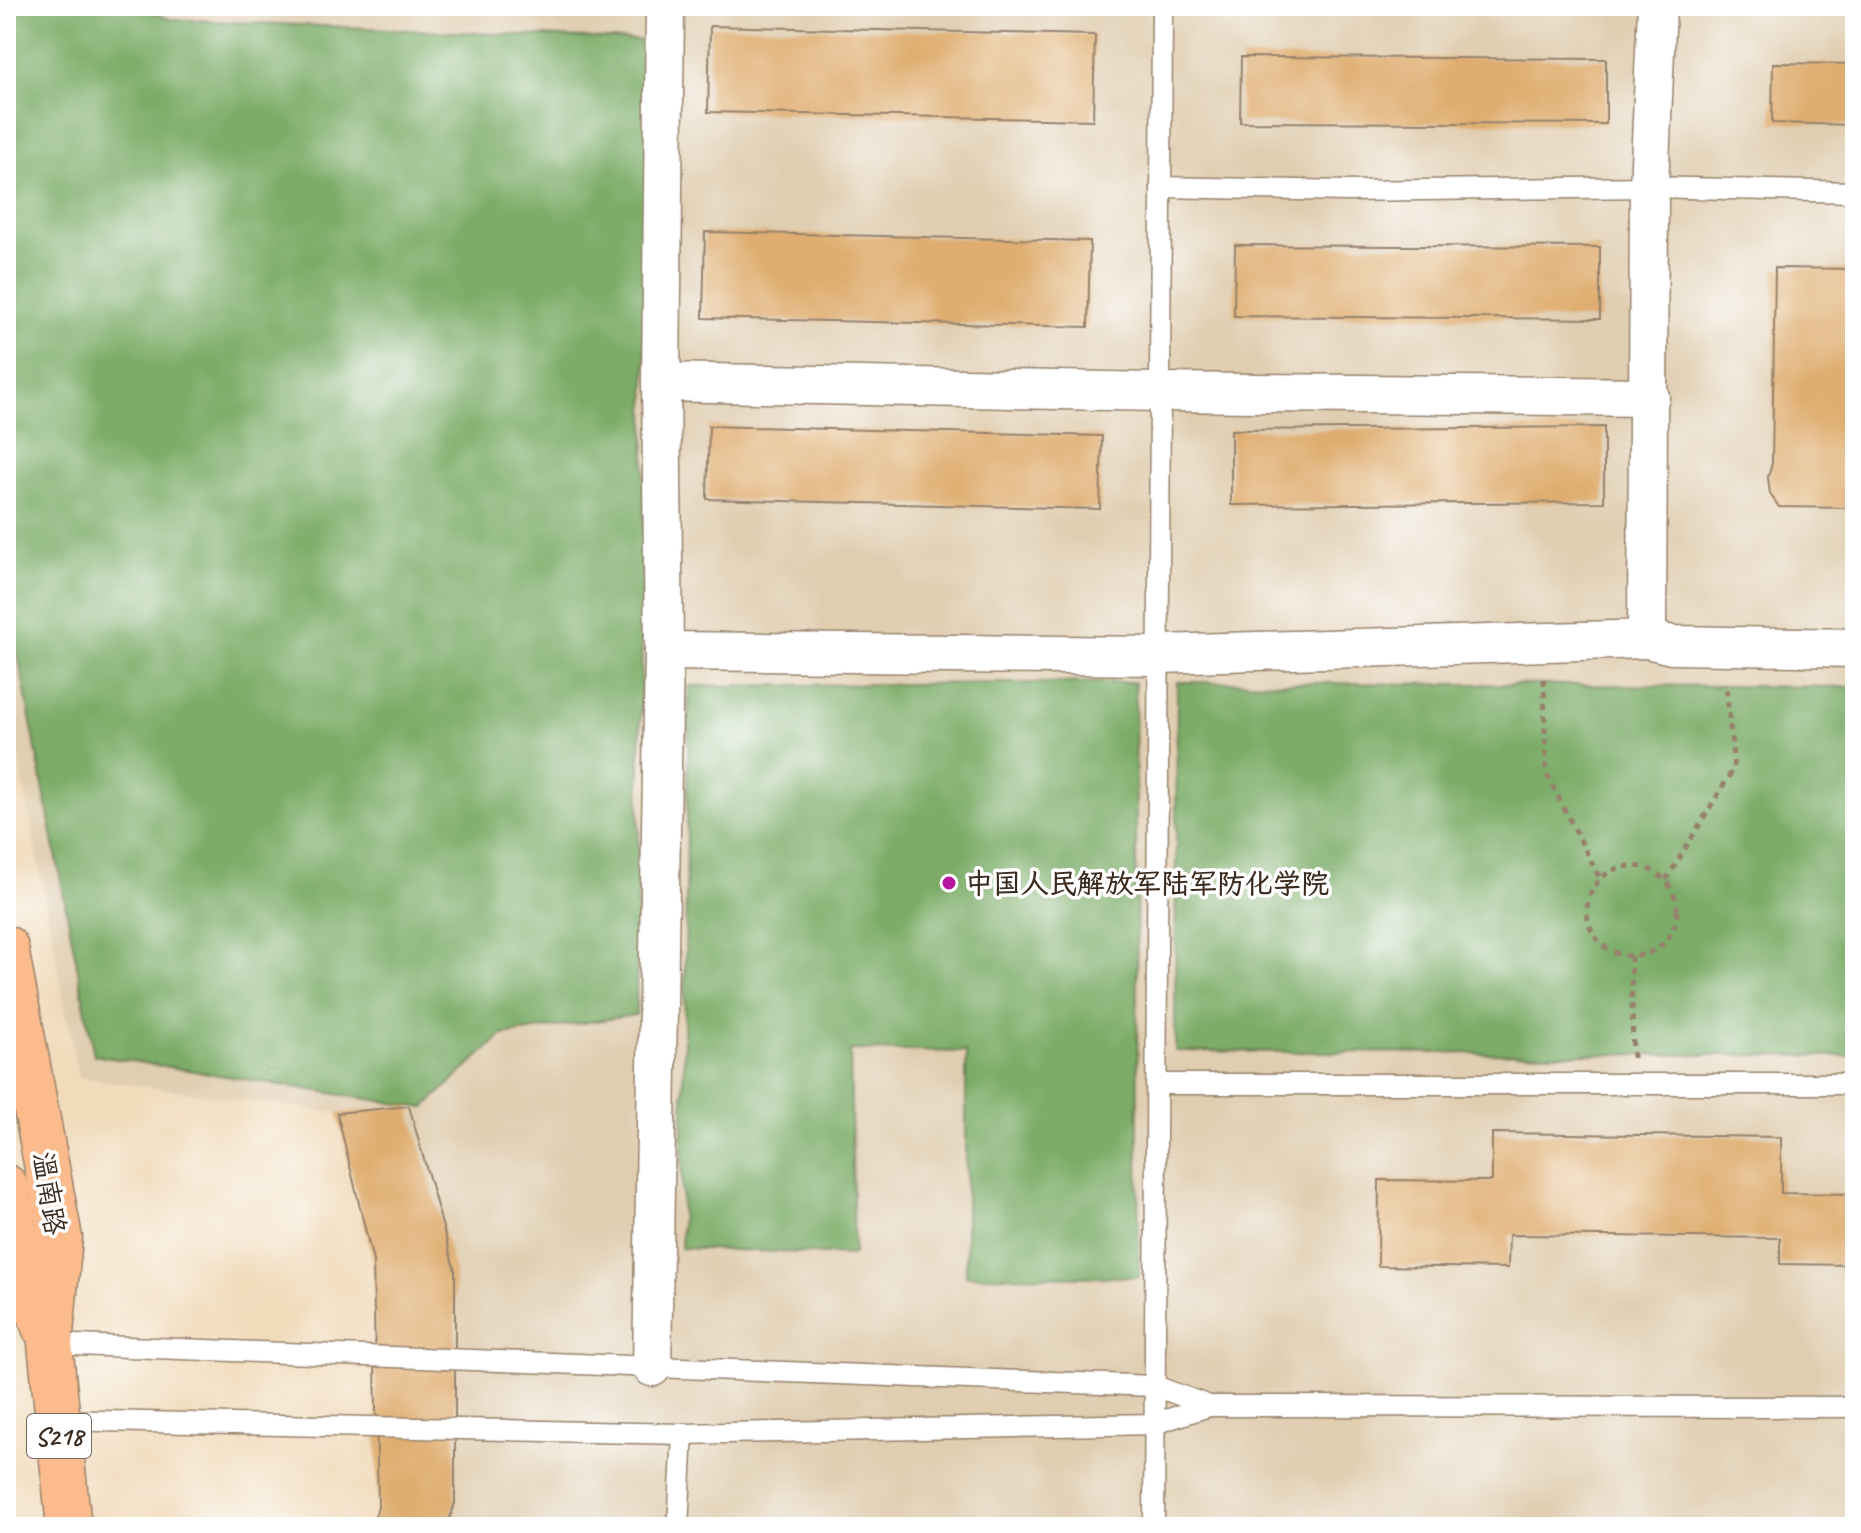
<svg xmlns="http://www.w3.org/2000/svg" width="1861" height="1533" viewBox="0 0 1861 1533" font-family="Caveat,'LXGW WenKai TC',sans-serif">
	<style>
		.built { fill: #e0ceb1 }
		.forest { fill: #7bac67; stroke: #5b6b42; stroke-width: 2 }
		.building { fill: #dfad70 }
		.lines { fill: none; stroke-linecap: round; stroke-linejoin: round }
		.lane-casing { stroke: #96826c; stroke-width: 23 }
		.street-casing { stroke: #96826c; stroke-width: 41 }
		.primary-casing { stroke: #96826c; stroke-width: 47 }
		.path { stroke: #96826c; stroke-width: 5; stroke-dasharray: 6 6; stroke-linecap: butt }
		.lane { stroke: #fff; stroke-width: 20 }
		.street { stroke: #fff; stroke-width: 38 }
		.primary { stroke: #fbbb8c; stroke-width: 44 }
		.poi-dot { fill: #b5179e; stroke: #fff; stroke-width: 3 }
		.labels { text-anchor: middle; stroke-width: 7; stroke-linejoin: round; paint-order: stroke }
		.shield { fill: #fff; stroke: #766a62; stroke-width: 2 }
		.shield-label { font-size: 26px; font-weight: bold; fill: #3b2a1e }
		.poi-label { font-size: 28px; font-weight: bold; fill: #3b2a1e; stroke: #fff; text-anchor: start }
		.street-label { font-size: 28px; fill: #3b2a1e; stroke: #fff }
	</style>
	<rect width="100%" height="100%" fill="#fff"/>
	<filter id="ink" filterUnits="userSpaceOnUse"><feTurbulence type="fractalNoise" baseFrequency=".0125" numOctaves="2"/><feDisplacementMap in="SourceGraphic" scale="16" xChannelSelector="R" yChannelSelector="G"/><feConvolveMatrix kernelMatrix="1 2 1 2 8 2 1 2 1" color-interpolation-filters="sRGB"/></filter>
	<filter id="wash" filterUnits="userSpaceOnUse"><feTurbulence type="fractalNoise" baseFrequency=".006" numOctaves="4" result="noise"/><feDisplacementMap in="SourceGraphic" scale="32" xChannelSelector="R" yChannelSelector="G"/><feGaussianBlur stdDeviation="1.8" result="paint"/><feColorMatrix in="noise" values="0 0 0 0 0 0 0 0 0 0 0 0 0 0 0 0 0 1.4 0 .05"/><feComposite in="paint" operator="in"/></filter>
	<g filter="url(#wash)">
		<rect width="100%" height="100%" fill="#f1dbbb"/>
		<!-- built -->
		<path class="built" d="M6 6H1855V1527H372L378 1506 373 1261 337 1113 78 1077 6 689Z"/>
		<!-- forest -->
		<g class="forest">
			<path d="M6 6H137L170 19 651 41 636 1015 502 1035 424 1108 94 1055 6 591Z"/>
			<path d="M1135 682 1139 1277 966 1276V1052L850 1050 854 1255 681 1248 689 686Z"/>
			<path d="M1177 682 1855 687V1056L1175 1051Z"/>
		</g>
		<g id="blocks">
			<!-- building -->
			<g class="building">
				<path d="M710 26 1095 35 1093 120 708 112Z"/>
				<path d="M1241 57 1606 59V124L1240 122Z"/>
				<path d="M1773 63 1855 64V125L1772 123Z"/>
				<path d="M705 232 1090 241 1088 327 703 318Z"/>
				<path d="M1235 245 1600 247V319L1234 316Z"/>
				<path d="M1775 268 1855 269V508L1779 507 1770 494 1768 477 1772 463Z"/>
				<path d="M709 426 1102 436 1100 509 707 499Z"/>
				<path d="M1604 427V502L1231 505V430Z"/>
				<path d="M409 1106 455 1271V1503L447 1527H372L378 1507 373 1261 337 1113Z"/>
				<path d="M1492 1133 1781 1137V1193L1855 1194V1265L1780 1264V1238L1509 1235 1508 1268 1378 1266 1379 1180 1492 1181Z"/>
			</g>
		</g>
	</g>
	<g filter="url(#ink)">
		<use href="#blocks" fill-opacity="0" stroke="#96826c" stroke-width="2"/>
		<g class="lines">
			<!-- lane casing -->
			<g class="lane-casing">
				<g id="lane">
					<path d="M1161 187 1347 191 1649 187 1855 192"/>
					<path d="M1156 1084H1855"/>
					<path d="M50 1344 1155 1386 1209 1406"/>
					<path d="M58 1420 683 1434 1154 1424 1209 1406 1855 1407"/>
					<path d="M678 1527 683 1434"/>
					<path d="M1154 1527 1162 6"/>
				</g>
			</g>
			<!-- street casing -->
			<g class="street-casing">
				<g id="street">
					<path d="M665 6 661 382 664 651 1158 656 1160 654 1647 639 1672 645 1855 648"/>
					<path d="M661 382 1160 392 1650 397"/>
					<path d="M1647 639 1649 187 1657 6"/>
					<path d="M652 1367 664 651"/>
				</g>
			</g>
			<!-- primary casing -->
			<g class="primary-casing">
				<g id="primary">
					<path d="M6 948 60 1238 50 1344 69 1527"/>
					<path d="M6 1187 17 1245 44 1327"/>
				</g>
			</g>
			<!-- path -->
			<g class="path">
				<path d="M1544 679 1546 773 1600 879"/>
				<circle cx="1632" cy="911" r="45"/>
				<path d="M1666 880 1734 768 1726 683"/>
				<path d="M1631 956 1633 1059"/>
			</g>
			<!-- lane -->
			<use href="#lane" class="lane"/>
			<!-- street -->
			<use href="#street" class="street"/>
			<!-- primary -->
			<use href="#primary" class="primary"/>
		</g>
	</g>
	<!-- markers -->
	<circle class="poi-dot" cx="949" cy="883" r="8"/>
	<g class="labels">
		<!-- shield labels -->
		<rect class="shield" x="27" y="1414" width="64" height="44" rx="6"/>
		<g class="shield-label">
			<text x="59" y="1445">S218</text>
		</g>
		<!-- poi labels -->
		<g class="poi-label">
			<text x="965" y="893">中国人民解放军陆军防化学院</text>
		</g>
		<!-- street labels -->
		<g class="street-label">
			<text transform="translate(50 1193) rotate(81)" y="10">温南路</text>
		</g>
	</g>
	<!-- margin -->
	<rect width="1861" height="1533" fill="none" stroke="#fff" stroke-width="32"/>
</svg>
